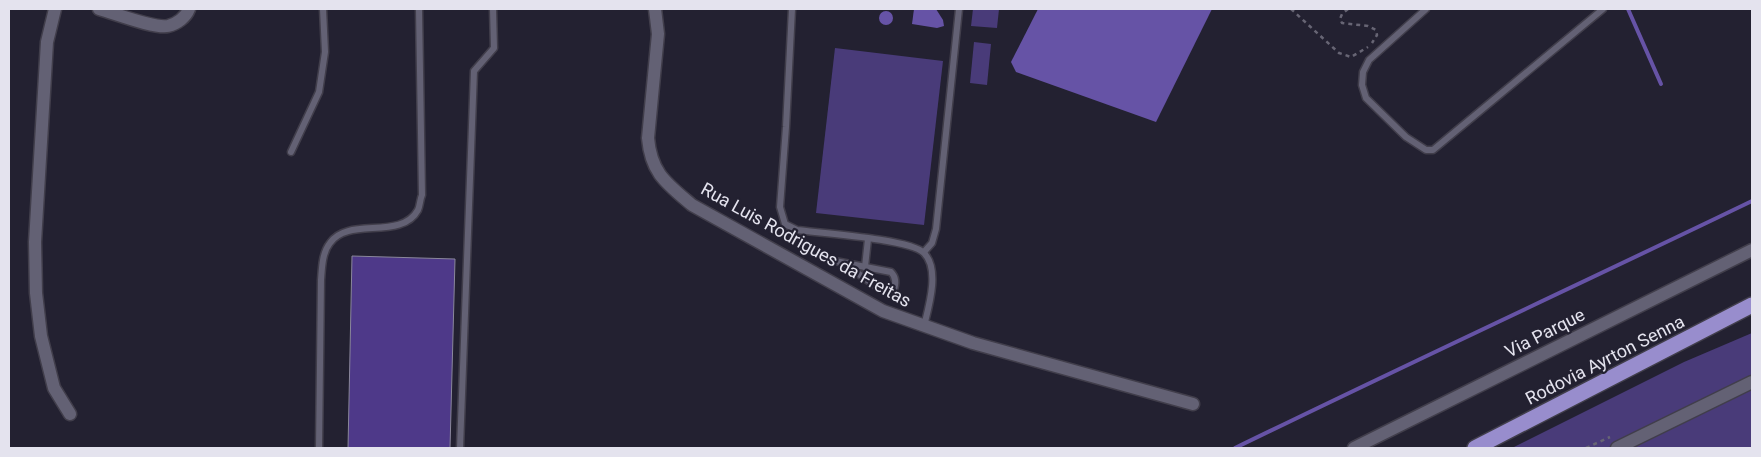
<svg xmlns="http://www.w3.org/2000/svg" width="1761" height="457" viewBox="0 0 1761 457" font-family="Roboto,sans-serif">
	<style>
		.green { fill: #493b79 }
		.water { fill: #6653a6 }
		.lines { fill: none; stroke-linecap: round; stroke-linejoin: round }
		.stream { stroke: #6653a6; stroke-width: 4 }
		.building { fill: #4e3989; stroke: #8a879b }
		.lane-casing { stroke: #413e4b; stroke-width: 9 }
		.street-casing { stroke: #413e4b; stroke-width: 15 }
		.highway-casing { stroke: #413e4b; stroke-width: 18 }
		.path { stroke: #676574; stroke-width: 2.5; stroke-dasharray: 4 4; stroke-linecap: butt }
		.lane { stroke: #636174; stroke-width: 6 }
		.street { stroke: #636174; stroke-width: 12 }
		.highway { stroke: #988dcd; stroke-width: 15 }
		.labels { text-anchor: middle; stroke-width: 4.5; stroke-linejoin: round; paint-order: stroke }
		.street-label { font-size: 18px; fill: #e4e3ee; stroke: #232131 }
	</style>
	<rect width="100%" height="100%" fill="#232131"/>
	<!-- green -->
	<g class="green">
		<path d="M973 9H999L997 28 971 26Z"/>
		<path d="M974 42 991 44 987 85 970 83Z"/>
		<path d="M835 48 943 61 924 225 816 213Z"/>
		<path d="M1752 333V448H1512L1684 362Z"/>
	</g>
	<!-- water -->
	<g class="water">
		<path d="M914 9H936L943 20 944 26 937 28 912 24Z"/>
		<path d="M1038 9H1212L1156 122 1016 72 1011 62Z"/>
		<circle cx="886" cy="18" r="7"/>
	</g>
	<g class="lines">
		<!-- stream -->
		<g class="stream">
			<path d="M1628 9 1661 84"/>
			<path d="M1235 448C1407 364 1580 284 1752 201"/>
		</g>
	</g>
	<!-- building -->
	<path class="building" d="M352 256 455 259 450 448H348Z"/>
	<g class="lines">
		<!-- lane casing -->
		<g class="lane-casing">
			<g id="lane">
				<path d="M792 9 786 127 780 207 785 224 797 230C819 233 911 239 924 253 940 269 929 306 924 326"/>
				<path d="M1426 9 1369 60 1363 72 1362 85 1366 98 1406 137 1426 150H1433L1603 9"/>
				<path d="M291 152 319 92 325 52 323 9"/>
				<path d="M924 252 932 243 936 229 959 9"/>
				<path d="M830 260 891 272C897 278 896 285 893 292L883 291 843 263"/>
				<path d="M865 267 868 239"/>
				<path d="M319 448 321 280C322 268 322 253 330 243 348 216 401 241 418 210 420 206 420 199 422 195L419 9"/>
				<path d="M460 448 474 71 494 48 493 9"/>
			</g>
		</g>
		<!-- street casing -->
		<g class="street-casing">
			<g id="street">
				<path d="M55 9 47 42 35 242 36 293 41 336 54 388 70 414"/>
				<path d="M99 9C114 13 155 29 168 26 177 24 186 17 189 9"/>
				<path d="M655 9 658 34 648 138C651 173 666 183 692 205L883 311 973 343 1193 404"/>
				<path d="M1354 448 1752 250"/>
				<path d="M1617 448 1752 382"/>
			</g>
		</g>
		<!-- highway casing -->
		<g class="highway-casing">
			<path id="highway" d="M1475 448 1752 305"/>
		</g>
		<!-- path -->
		<g class="path">
			<path d="M1291 9 1339 53 1351 57 1368 47"/>
			<path d="M1348 9 1342 14 1340 19 1342 23 1368 26 1376 30 1377 35 1372 43"/>
			<path d="M1586 448 1610 437"/>
		</g>
		<!-- lane -->
		<use href="#lane" class="lane"/>
		<!-- street -->
		<use href="#street" class="street"/>
		<!-- highway -->
		<use href="#highway" class="highway"/>
	</g>
	<g class="labels">
		<!-- street labels -->
		<g class="street-label">
			<text transform="translate(806 245) rotate(29)" y="6">Rua Luis Rodrigues da Freitas</text>
			<text transform="translate(1545 333) rotate(-27)" y="6">Via Parque</text>
			<text transform="translate(1605 360) rotate(-27)" y="6">Rodovia Ayrton Senna</text>
		</g>
	</g>
	<!-- border -->
	<rect width="1761" height="457" fill="none" stroke="#e4e3ee" stroke-width="20"/>
</svg>
